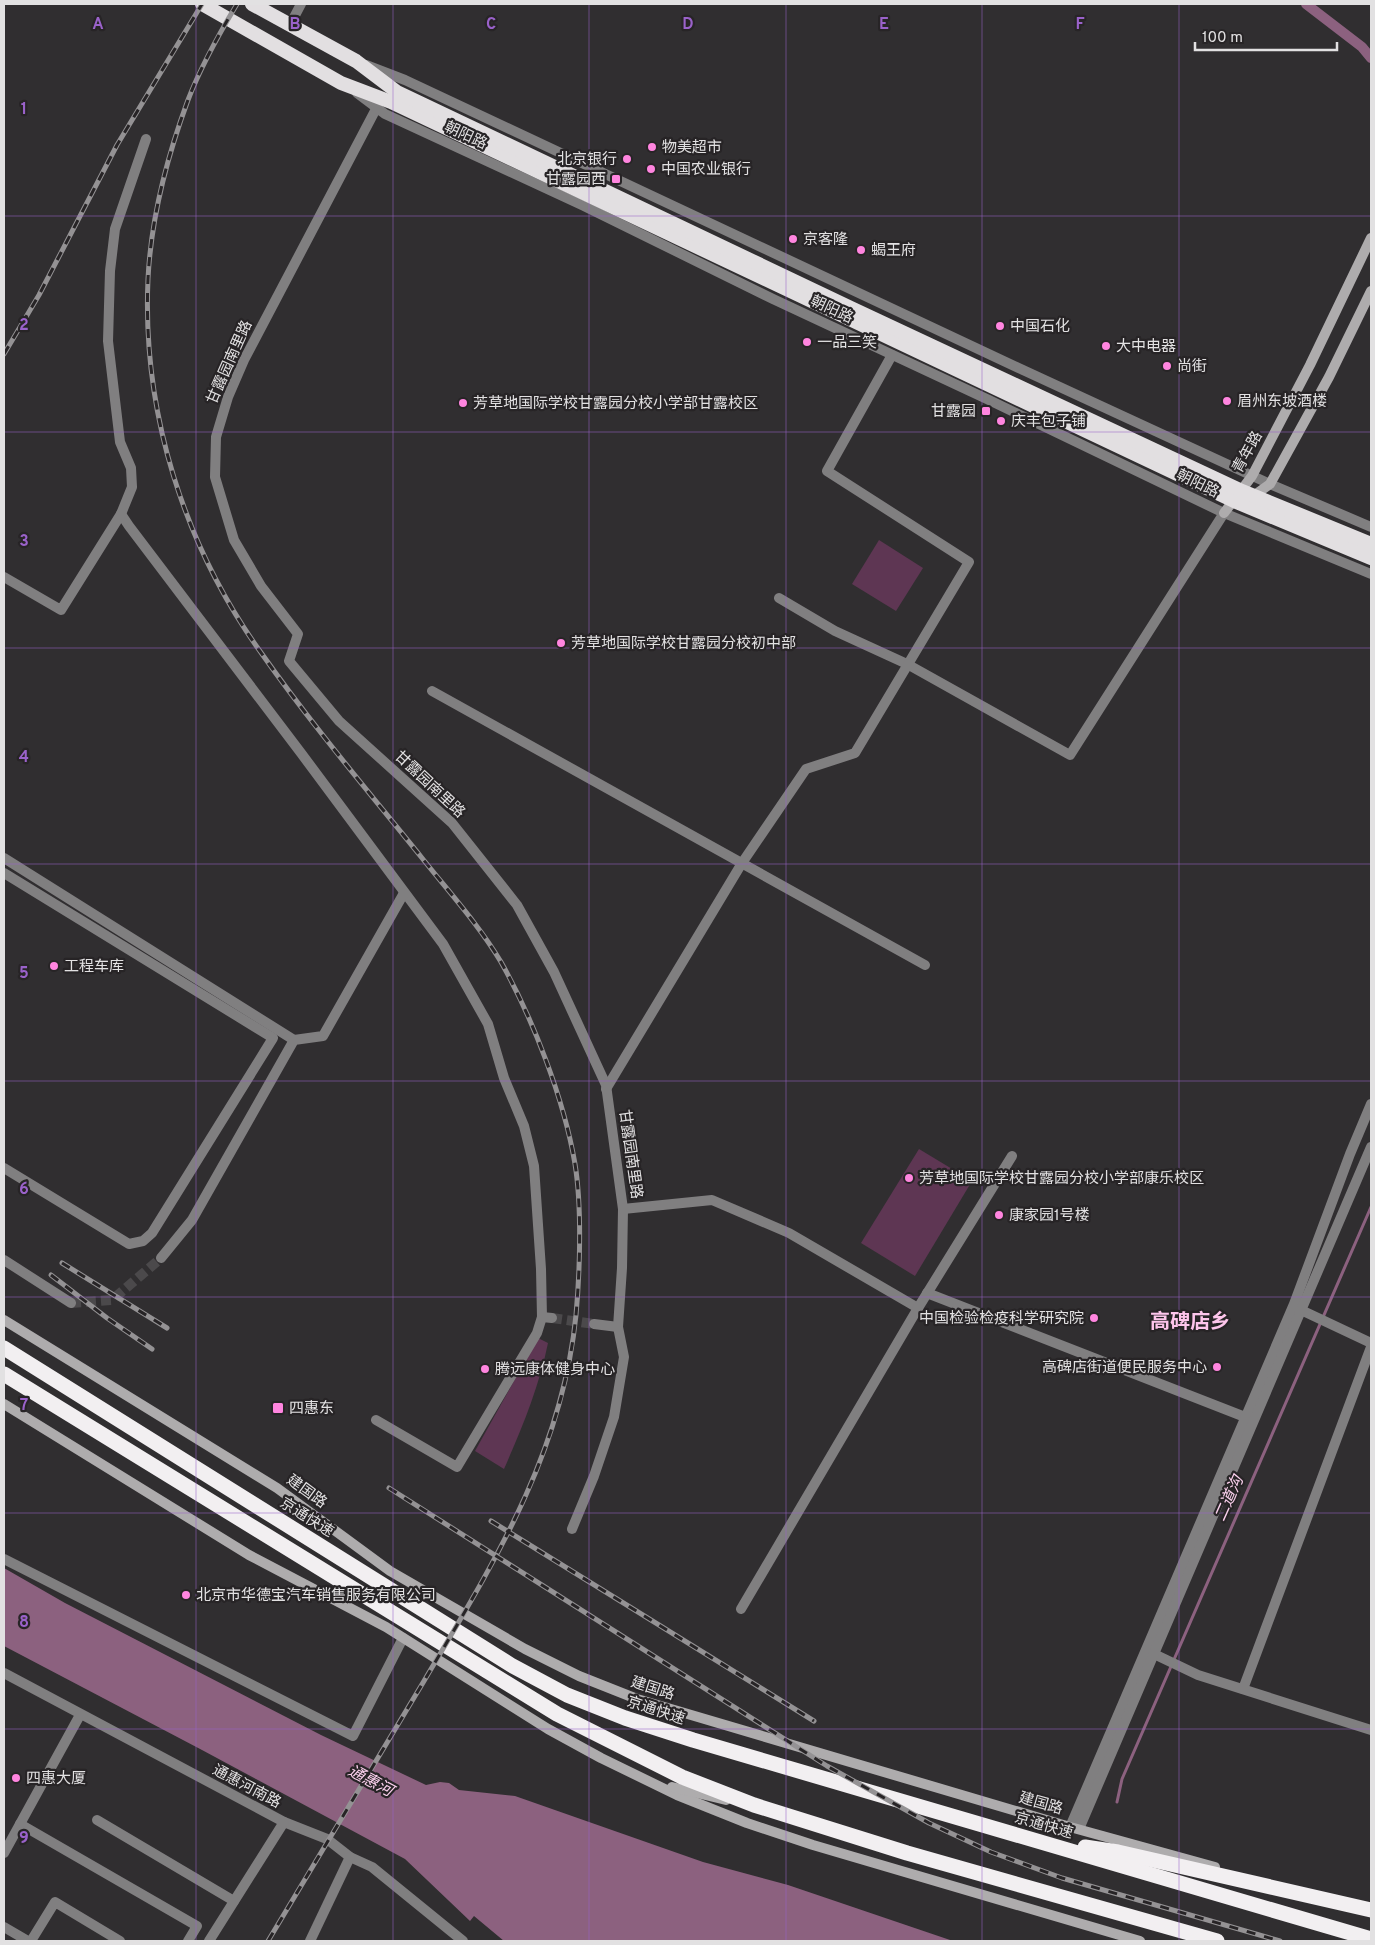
<svg xmlns="http://www.w3.org/2000/svg" width="1375" height="1945" viewBox="0 0 1375 1945" font-family="Overpass,'Noto Sans SC',sans-serif">
	<style>
		.green { fill: #5e3653 }
		.water { fill: #8c617f }
		.lines { fill: none; stroke-linecap: round; stroke-linejoin: round }
		.stream { stroke: #8c617f; stroke-width: 3 }
		.canal { stroke: #8c617f; stroke-width: 10 }
		.minor-tunnel { stroke: #4b494b; stroke-width: 10; stroke-dasharray: 10 5; stroke-linecap: butt }
		.minor { stroke: #807f80; stroke-width: 10 }
		.tertiary { stroke: #807f80; stroke-width: 10 }
		.secondary { stroke: #aeacad; stroke-width: 10 }
		.trunk { stroke: #e2dfe1; stroke-width: 14 }
		.motorway { stroke: #f2eff1; stroke-width: 15 }
		.rail-casing { stroke: #949294; stroke-width: 5 }
		.rail { stroke: #272426; stroke-width: 3; stroke-dasharray: 9; stroke-linecap: butt }
		.grid { fill: none; stroke: #9a62ca; stroke-width: 1; stroke-opacity: 0.55 }
		.poi-dot { fill: #ff85df; stroke: #272426; stroke-width: 2 }
		.labels { text-anchor: middle; stroke-width: 4.5; stroke-linejoin: round; paint-order: stroke }
		.street-label { font-size: 15px; fill: #e2e1e2; stroke: #272426 }
		.poi-label { font-size: 15px; fill: #e2e1e2; stroke: #272426; text-anchor: start }
		.water-label { font-size: 16px; font-style: italic; fill: #fcd1ee; stroke: #272426 }
		.district-label { font-size: 20px; font-weight: bold; fill: #fdc5eb; stroke: #272426 }
		.grid-label { font-size: 16px; text-anchor: middle; font-weight: bold; fill: #9a62ca; stroke: #272426; stroke-width: 4.5; stroke-linejoin: round; paint-order: stroke }
	</style>
	<rect width="100%" height="100%" fill="#302e30"/>
	<!-- green -->
	<g class="green">
		<path d="M879 540 923 568 896 611 852 584Z"/>
		<path d="M919 1149 972 1181 915 1276 861 1243Z"/>
		<path d="M538 1338 548 1343C539 1387 522 1428 504 1469L475 1451Z"/>
	</g>
	<!-- water -->
	<path class="water" d="M4 1568 65 1603 321 1735 426 1785 440 1782 449 1783 459 1790 515 1796 703 1862 788 1885 953 1941H504L474 1916 470 1921 405 1859 202 1750 4 1646Z"/>
	<g class="lines">
		<!-- stream -->
		<path class="stream" d="M1117 1802 1122 1779 1371 1207"/>
		<!-- canal -->
		<path class="canal" d="M1306 4 1362 47 1371 58"/>
		<!-- minor-tunnel -->
		<g class="minor-tunnel">
			<path d="M71 1303 112 1300 161 1258"/>
			<path d="M552 1318 594 1324"/>
		</g>
		<!-- minor -->
		<g class="minor">
			<path d="M290 25 301 4"/>
			<path d="M377 107 244 360 228 397 216 437 215 477 234 540 261 586 298 634 289 661 339 721 452 823 517 905 554 972 606 1085 623 1209 622 1268 618 1327 624 1357 614 1417 594 1476 572 1529"/>
			<path d="M121 514 129 526 301 753 443 944 488 1024 504 1078 524 1126 534 1166 541 1269 542 1317 537 1333 457 1467 376 1420"/>
			<path d="M4 577 61 610 121 514 132 487 131 468 120 442 108 341 110 271 115 229 146 139"/>
			<path d="M779 598 835 631 907 664 1070 755 1224 513"/>
			<path d="M432 691 925 965"/>
			<path d="M4 858 294 1040"/>
			<path d="M4 873 273 1038 152 1233 143 1241 129 1244 4 1168"/>
			<path d="M606 1089 742 863 806 769 855 753 969 562 827 471 892 355"/>
			<path d="M623 1209 712 1200 789 1233 918 1308"/>
			<path d="M161 1258 192 1220 294 1040 323 1036 404 893"/>
			<path d="M4 1260 71 1303"/>
			<path d="M927 1293 1245 1417"/>
			<path d="M1301 1310 1371 1343"/>
			<path d="M542 1317 552 1318"/>
			<path d="M594 1324 618 1327"/>
			<path d="M4 1559 353 1736 403 1638"/>
			<path d="M741 1609 918 1308 1012 1156"/>
			<path d="M1154 1654 1198 1675 1371 1730"/>
			<path d="M4 1673 284 1822 327 1839 350 1857 372 1867 463 1941"/>
			<path d="M1243 1689 1371 1347"/>
			<path d="M97 1820 234 1901"/>
			<path d="M20 1824 197 1926 188 1941"/>
			<path d="M4 1853 80 1715"/>
			<path d="M4 1927 28 1941"/>
			<path d="M31 1941 55 1902 120 1941"/>
			<path d="M209 1941 284 1822"/>
			<path d="M310 1941 350 1857"/>
		</g>
		<!-- tertiary -->
		<g class="tertiary">
			<path d="M366 65 405 80 1023 370 1270 484 1371 527"/>
			<path d="M357 93 385 114 584 206 773 299 989 400 1224 513 1371 574"/>
			<path d="M1070 1827 1294 1304 1350 1154 1371 1104"/>
			<path d="M1079 1829 1371 1147"/>
		</g>
		<!-- secondary -->
		<g class="secondary">
			<path d="M1249 499 1270 484 1329 377 1371 291"/>
			<path d="M1224 513 1252 476 1310 365 1371 238"/>
			<path d="M4 1320 277 1488 390 1571 525 1649 579 1676 637 1699 1070 1827 1215 1867"/>
			<path d="M4 1404 249 1555 386 1627 548 1729 601 1758 677 1795 747 1823 813 1845 1140 1941"/>
			<path d="M672 1787 726 1800"/>
		</g>
		<!-- trunk -->
		<g class="trunk">
			<path d="M202 4 341 83 391 102 1234 501 1371 558"/>
			<path d="M252 4 356 61 397 92 851 308 1242 491 1371 544"/>
		</g>
		<!-- motorway -->
		<g class="motorway">
			<path d="M4 1348 511 1665 567 1695 625 1718 693 1740 1371 1939"/>
			<path d="M4 1374 557 1714 682 1777 754 1805 907 1853 1217 1941"/>
			<path d="M1085 1847 1118 1852 1371 1910"/>
		</g>
		<!-- rail casing -->
		<g class="rail-casing">
			<g id="rail">
				<path d="M237 4C219 34 201 66 188 100 167 157 151 218 148 279 142 412 184 546 262 654 312 725 368 791 422 858 449 892 479 925 501 962 533 1019 564 1099 575 1164 582 1207 580 1271 576 1315 562 1455 493 1564 424 1681 372 1768 320 1854 268 1941"/>
				<path d="M4 354 39 295 117 145 202 4"/>
				<path d="M62 1263 167 1328"/>
				<path d="M51 1275 107 1318 152 1349"/>
				<path d="M389 1488 827 1766 929 1823 991 1852 1062 1878 1280 1941"/>
				<path d="M491 1521 814 1721"/>
			</g>
		</g>
		<!-- rail -->
		<use href="#rail" class="rail"/>
	</g>
	<!-- grid -->
	<path class="grid" d="M196 4V1941M393 4V1941M589 4V1941M786 4V1941M982 4V1941M1179 4V1941M4 216H1371M4 432H1371M4 648H1371M4 864H1371M4 1081H1371M4 1297H1371M4 1513H1371M4 1729H1371"/>
	<!-- markers -->
	<g class="poi-dot">
		<circle cx="652" cy="147" r="5"/>
		<circle cx="627" cy="159" r="5"/>
		<circle cx="651" cy="169" r="5"/>
		<rect x="611" y="174" width="10" height="10" rx="2.5"/>
		<circle cx="793" cy="239" r="5"/>
		<circle cx="861" cy="250" r="5"/>
		<circle cx="1000" cy="326" r="5"/>
		<circle cx="807" cy="342" r="5"/>
		<circle cx="1106" cy="346" r="5"/>
		<circle cx="1167" cy="366" r="5"/>
		<circle cx="1227" cy="401" r="5"/>
		<circle cx="463" cy="403" r="5"/>
		<rect x="981" y="406" width="10" height="10" rx="2.5"/>
		<circle cx="1001" cy="421" r="5"/>
		<circle cx="561" cy="643" r="5"/>
		<circle cx="54" cy="966" r="5"/>
		<circle cx="909" cy="1178" r="5"/>
		<circle cx="999" cy="1215" r="5"/>
		<circle cx="1094" cy="1318" r="5"/>
		<circle cx="1217" cy="1367" r="5"/>
		<circle cx="485" cy="1369" r="5"/>
		<rect x="272" y="1402" width="12" height="12" rx="2.5"/>
		<circle cx="186" cy="1595" r="5"/>
		<circle cx="16" cy="1778" r="5"/>
	</g>
	<g class="labels">
		<!-- street labels -->
		<g class="street-label">
			<text transform="translate(466 135) rotate(25)" y="5">朝阳路</text>
			<text transform="translate(832 309) rotate(25)" y="5">朝阳路</text>
			<text transform="translate(229 362) rotate(-66)" y="5">甘露园南里路</text>
			<text transform="translate(1247 452) rotate(-61)" y="5">青年路</text>
			<text transform="translate(1198 483) rotate(26)" y="5">朝阳路</text>
			<text transform="translate(430 784) rotate(43)" y="5">甘露园南里路</text>
			<text transform="translate(631 1154) rotate(82)" y="5">甘露园南里路</text>
			<text transform="translate(307 1491) rotate(36)" y="5">建国路</text>
			<text transform="translate(307 1517) rotate(32)" y="5">京通快速</text>
			<text transform="translate(653 1688) rotate(18)" y="5">建国路</text>
			<text transform="translate(656 1710) rotate(18)" y="5">京通快速</text>
			<text transform="translate(247 1786) rotate(28)" y="5">通惠河南路</text>
			<text transform="translate(1041 1803) rotate(16)" y="5">建国路</text>
			<text transform="translate(1044 1825) rotate(16)" y="5">京通快速</text>
		</g>
		<!-- poi labels -->
		<g class="poi-label">
			<text x="662" y="152">物美超市</text>
			<text x="617" y="164" text-anchor="end">北京银行</text>
			<text x="661" y="174">中国农业银行</text>
			<text x="606" y="184" text-anchor="end">甘露园西</text>
			<text x="803" y="244">京客隆</text>
			<text x="871" y="255">蝎王府</text>
			<text x="1010" y="331">中国石化</text>
			<text x="817" y="347">一品三笑</text>
			<text x="1116" y="351">大中电器</text>
			<text x="1177" y="371">尚街</text>
			<text x="1237" y="406">眉州东坡酒楼</text>
			<text x="473" y="408">芳草地国际学校甘露园分校小学部甘露校区</text>
			<text x="976" y="416" text-anchor="end">甘露园</text>
			<text x="1011" y="426">庆丰包子铺</text>
			<text x="571" y="648">芳草地国际学校甘露园分校初中部</text>
			<text x="64" y="971">工程车库</text>
			<text x="919" y="1183">芳草地国际学校甘露园分校小学部康乐校区</text>
			<text x="1009" y="1220">康家园1号楼</text>
			<text x="1084" y="1323" text-anchor="end">中国检验检疫科学研究院</text>
			<text x="1207" y="1372" text-anchor="end">高碑店街道便民服务中心</text>
			<text x="495" y="1374">腾远康体健身中心</text>
			<text x="289" y="1413">四惠东</text>
			<text x="196" y="1600">北京市华德宝汽车销售服务有限公司</text>
			<text x="26" y="1783">四惠大厦</text>
		</g>
		<!-- water labels -->
		<g class="water-label">
			<text transform="translate(1228 1498) rotate(-66)" y="6">二道沟</text>
			<text transform="translate(371 1780) rotate(28)" y="6">通惠河</text>
		</g>
		<!-- district labels -->
		<g class="district-label">
			<text x="1190" y="1328">高碑店乡</text>
		</g>
	</g>
	<g class="grid-label">
		<text x="98" y="29">A</text>
		<text x="295" y="29">B</text>
		<text x="491" y="29">C</text>
		<text x="688" y="29">D</text>
		<text x="884" y="29">E</text>
		<text x="1080" y="29">F</text>
		<text x="24" y="114">1</text>
		<text x="24" y="330">2</text>
		<text x="24" y="546">3</text>
		<text x="24" y="762">4</text>
		<text x="24" y="978">5</text>
		<text x="24" y="1194">6</text>
		<text x="24" y="1410">7</text>
		<text x="24" y="1627">8</text>
		<text x="24" y="1843">9</text>
	</g>
	<!-- border -->
	<rect width="1375" height="1945" fill="none" stroke="#e2e1e2" stroke-width="10"/>
	<!-- scale -->
	<path d="M1195 42v8h142v-8" fill="none" stroke="#e2e1e2" stroke-width="2.5"/>
	<text x="1202" y="42" font-size="15" fill="#e2e1e2" stroke="#272426" stroke-width="4" paint-order="stroke">100 m</text>
</svg>
